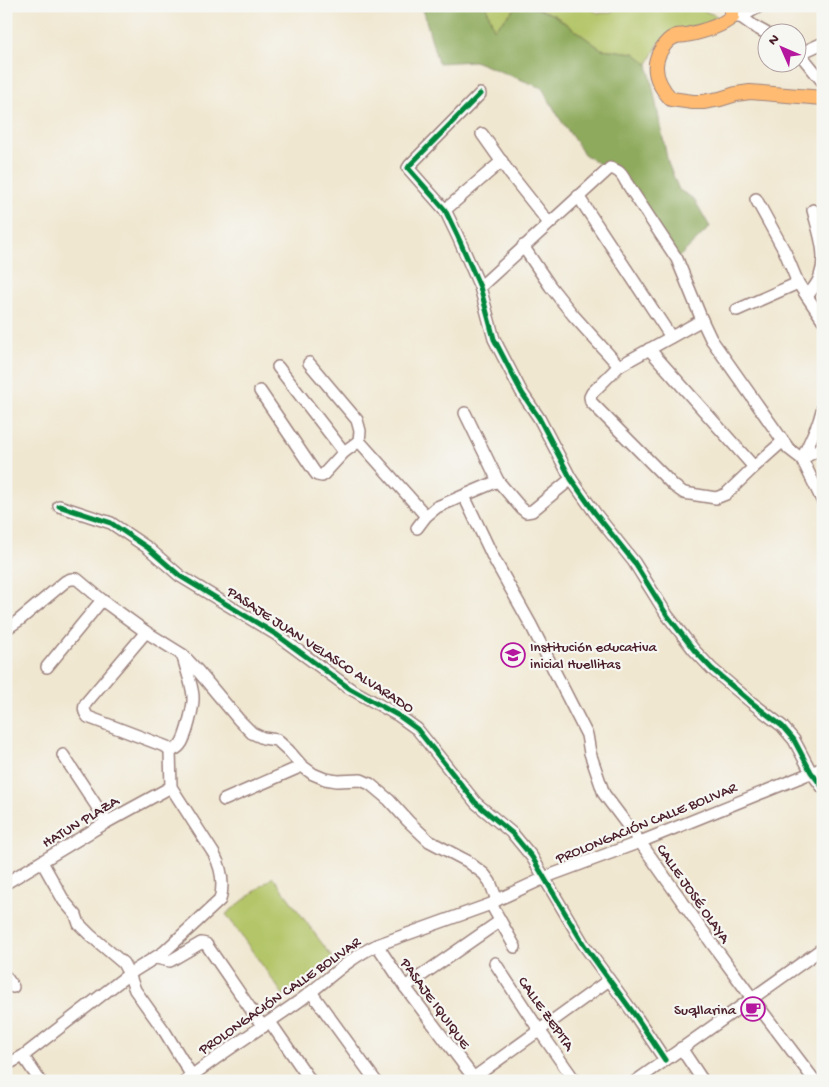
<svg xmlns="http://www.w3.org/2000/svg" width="829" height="1087" viewBox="0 0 829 1087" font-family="'Gochi Hand',sans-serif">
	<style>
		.green { fill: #b3c568; stroke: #7e724a }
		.forest { fill: #8eaa5c; stroke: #6c6444 }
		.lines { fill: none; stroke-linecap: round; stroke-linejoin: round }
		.minor-casing { stroke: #9d837e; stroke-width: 14 }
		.major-casing { stroke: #9d837e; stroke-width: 16 }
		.minor { stroke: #fff; stroke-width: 11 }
		.major { stroke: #ffbb71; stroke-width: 14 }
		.cycleway-casing { stroke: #f6f6f2; stroke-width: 8 }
		.cycleway { stroke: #00873e; stroke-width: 5 }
		.labels { text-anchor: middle; stroke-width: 4.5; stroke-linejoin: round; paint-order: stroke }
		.poi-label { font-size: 15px; fill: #4a1f2b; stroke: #f6f6f2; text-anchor: start }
		.street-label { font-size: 15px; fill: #4a1f2b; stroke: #f6f6f2 }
	</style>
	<rect width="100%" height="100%" fill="#f6f6f2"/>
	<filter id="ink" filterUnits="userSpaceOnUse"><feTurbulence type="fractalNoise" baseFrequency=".02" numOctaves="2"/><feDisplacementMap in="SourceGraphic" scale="10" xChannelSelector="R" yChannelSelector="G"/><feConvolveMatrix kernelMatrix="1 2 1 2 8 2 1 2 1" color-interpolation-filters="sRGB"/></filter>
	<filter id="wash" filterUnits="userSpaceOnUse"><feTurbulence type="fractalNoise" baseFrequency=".0096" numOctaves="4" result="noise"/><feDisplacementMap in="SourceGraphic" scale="20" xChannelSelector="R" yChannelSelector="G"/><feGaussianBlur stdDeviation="1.12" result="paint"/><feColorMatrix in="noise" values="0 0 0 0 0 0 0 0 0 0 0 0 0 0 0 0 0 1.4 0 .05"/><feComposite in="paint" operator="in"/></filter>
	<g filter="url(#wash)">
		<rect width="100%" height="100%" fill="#f0e7d0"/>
		<!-- green -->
		<g class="green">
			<path d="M486 6H518L494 29Z"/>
			<path d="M530 6H586L598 13H612V6H692L717 16 706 24 675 30 659 43 648 64 634 53 601 49 554 15Z"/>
			<path d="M273 877 335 961 284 996 226 914Z"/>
		</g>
		<!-- forest -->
		<path class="forest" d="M422 6H486L494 29 518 6H530L554 15 601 49 634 53 648 64 668 163 679 190 694 199 710 227 677 259 626 182 584 154 560 119 542 88 474 61 438 63Z"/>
	</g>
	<g filter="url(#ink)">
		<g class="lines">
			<!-- minor casing -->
			<g class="minor-casing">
				<g id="minor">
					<path d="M732 17H741L760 6"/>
					<path d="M741 17 755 27 766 33"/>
					<path d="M796 49 823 82"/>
					<path d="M801 53 823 43"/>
					<path d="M480 94 410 165 408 168 445 210 458 237 480 287 494 339 522 393 539 418 571 479 595 513 634 562 667 615 694 650 712 669 751 702 782 726 794 740 811 772 823 788"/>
					<path d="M482 134 511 175 549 223"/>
					<path d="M578 196 671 337"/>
					<path d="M756 199 785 252 798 283 823 320"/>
					<path d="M445 210 502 161"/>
					<path d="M523 246 550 286 573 315 619 366"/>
					<path d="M480 287 610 168C619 170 622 174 626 182L677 259 702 320"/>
					<path d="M807 296C812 290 818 284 820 276 828 255 818 230 813 210"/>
					<path d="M737 310 798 283"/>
					<path d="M649 349 754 467"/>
					<path d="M309 363 357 420 360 431 359 441"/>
					<path d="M278 367 344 452"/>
					<path d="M260 391 314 471 317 475 322 476 344 452 359 441 426 516"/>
					<path d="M465 413 498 481"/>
					<path d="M783 441 754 467 726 494 716 498 684 493 674 486 591 402 590 397 592 393 619 366 702 320 711 339 783 441 789 449 802 459 823 502"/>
					<path d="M802 459 819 421 823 407"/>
					<path d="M802 459 823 447"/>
					<path d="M464 496 493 557 531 625 587 735 590 753 604 794 640 842 713 945 752 998 815 1081"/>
					<path d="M59 506 111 523 148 548 180 576 277 635 349 688 399 716 417 729 476 803 513 834 532 857 584 945 637 1018 665 1060"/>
					<path d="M417 528 426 516 437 507 498 481 521 508 526 512 532 511 571 479"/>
					<path d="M6 629 18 621 66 581 71 579H77L102 600 146 632 183 655 198 671 239 720 252 733 263 738 277 740 289 751 302 766 313 774 325 779 337 781 361 780 370 784 389 800 408 821 429 841 467 861 484 874 490 882 497 900"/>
					<path d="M47 667 102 600"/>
					<path d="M170 751C174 750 177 749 180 745 186 738 194 706 193 696 192 684 186 669 183 657"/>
					<path d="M63 755 107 822"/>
					<path d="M224 800 302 766"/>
					<path d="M42 862 64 901 76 915 79 924 90 935 123 963 129 974 135 990 165 1032 195 1081"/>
					<path d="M6 883 107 822 171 787"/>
					<path d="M491 904 515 947"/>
					<path d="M377 945 405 987 473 1077"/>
					<path d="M156 958 170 961 201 943 206 944 263 1027"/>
					<path d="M495 963 539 1030 575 1081"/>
					<path d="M6 977 13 987"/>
					<path d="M405 987 500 921"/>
					<path d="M311 992 375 1080"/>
					<path d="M270 1022 310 1080"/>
					<path d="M681 1048 703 1081"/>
					<path d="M23 1056 40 1081"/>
					<path d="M6 1065 23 1056 129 974 164 952 220 900C224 884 222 869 214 854L171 787 170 751 167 747 88 717C84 712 83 708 86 703L146 632"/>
					<path d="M185 1081C222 1052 263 1027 302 999 326 981 349 958 377 945L491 904 497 900 551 875 640 842 823 768"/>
					<path d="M469 1081 609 980"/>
					<path d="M636 1081 823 948"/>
				</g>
			</g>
			<!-- major casing -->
			<g class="major-casing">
				<path id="major" d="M732 6V17C720 27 701 32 686 35 682 36 677 35 674 37 669 39 664 45 661 50 650 68 658 85 671 99L693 102H703L720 99 736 94 750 92 823 98"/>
			</g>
			<!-- minor -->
			<use href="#minor" class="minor"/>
			<!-- major -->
			<use href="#major" class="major"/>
			<!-- cycleway casing -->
			<g class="cycleway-casing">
				<g id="cycleway">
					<path d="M480 94 410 165 408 168 445 210 458 237 480 287 494 339 522 393 539 418 571 479 595 513 634 562 667 615 694 650 712 669 751 702 782 726 794 740 811 772 823 788"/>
					<path d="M59 506 111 523 148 548 180 576 277 635 349 688 399 716 417 729 476 803 513 834 532 857 584 945 637 1018 665 1060"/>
				</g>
			</g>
			<!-- cycleway -->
			<use href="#cycleway" class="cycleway"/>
		</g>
	</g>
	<!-- icons -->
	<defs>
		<g id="school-ring" transform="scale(1.25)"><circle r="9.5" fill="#f6f6f2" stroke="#b5179e" stroke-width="1.5"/><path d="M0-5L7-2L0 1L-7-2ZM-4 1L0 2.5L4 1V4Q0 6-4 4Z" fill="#b5179e"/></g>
		<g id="cafe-ring" transform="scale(1.25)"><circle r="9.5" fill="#f6f6f2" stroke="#b5179e" stroke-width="1.5"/><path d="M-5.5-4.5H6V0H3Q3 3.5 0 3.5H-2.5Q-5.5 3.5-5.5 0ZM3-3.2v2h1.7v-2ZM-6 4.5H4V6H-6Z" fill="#b5179e"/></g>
	</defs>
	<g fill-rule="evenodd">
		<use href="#school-ring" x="513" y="655"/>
		<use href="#cafe-ring" x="753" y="1009"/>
	</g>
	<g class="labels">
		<!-- poi labels -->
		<g class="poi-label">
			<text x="530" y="651">Institución educativa<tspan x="530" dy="17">inicial Huellitas</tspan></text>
			<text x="736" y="1014" text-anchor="end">Suqllarina</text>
		</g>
		<!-- street labels -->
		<g class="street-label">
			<text transform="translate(321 649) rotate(33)" y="5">PASAJE JUAN VELASCO ALVARADO</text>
			<text transform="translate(80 821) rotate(-31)" y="5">HATUN PLAZA</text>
			<text transform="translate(646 822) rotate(-22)" y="5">PROLONGACIÓN CALLE BOLIVAR</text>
			<text transform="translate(694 893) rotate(55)" y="5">CALLE JOSÉ OLAYA</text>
			<text transform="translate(279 995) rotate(-35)" y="5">PROLONGACIÓN CALLE BOLIVAR</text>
			<text transform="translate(436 1003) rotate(54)" y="5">PASAJE IQUIQUE</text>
			<text transform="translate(547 1013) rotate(55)" y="5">CALLE ZEPITA</text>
		</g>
	</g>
	<!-- margin -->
	<rect width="829" height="1087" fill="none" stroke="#f6f6f2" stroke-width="25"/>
	<!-- north arrow -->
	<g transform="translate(782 48) rotate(315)"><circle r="24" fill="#f6f6f2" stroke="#b1a0a2"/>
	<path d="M0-4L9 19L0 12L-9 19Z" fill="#b5179e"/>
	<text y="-8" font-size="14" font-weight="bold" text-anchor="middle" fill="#4a1f2b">N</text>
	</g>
</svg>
